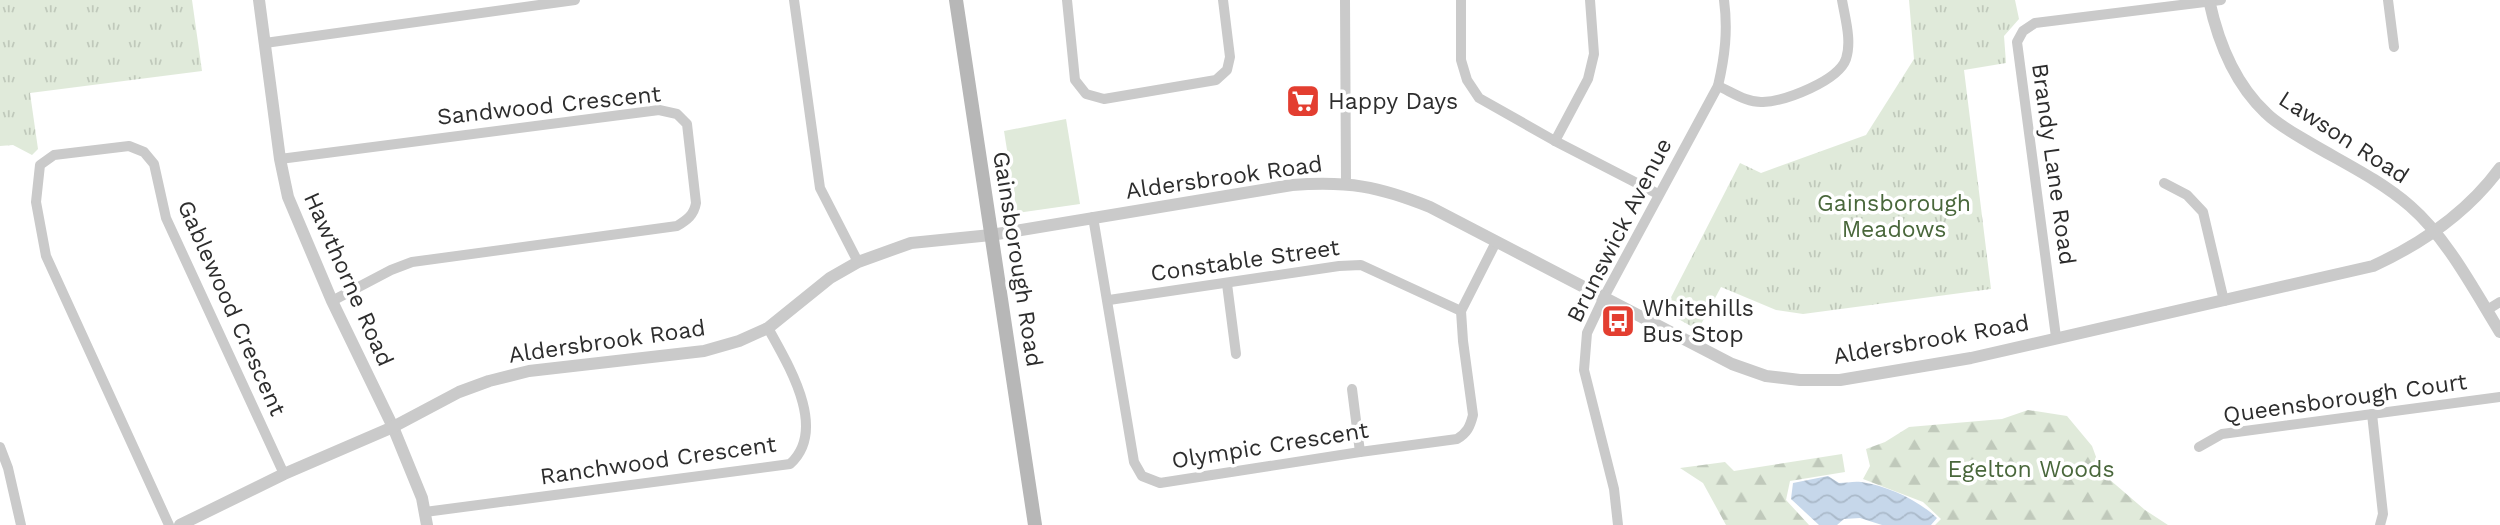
<svg xmlns="http://www.w3.org/2000/svg" width="2500" height="525" viewBox="0 0 2500 525" font-family="'Work Sans',sans-serif">
	<style>
		.grass { fill: #e0eada }
		.forest { fill: url(#forest-firs) }
		.park { fill: url(#park-tufts) }
		.water { fill: url(#water-waves) }
		.lines { fill: none; stroke-linecap: round; stroke-linejoin: round }
		.minor { stroke: #cacaca; stroke-width: 10 }
		.tertiary { stroke: #cacaca; stroke-width: 12 }
		.secondary { stroke: #b7b7b7; stroke-width: 14 }
		.labels { text-anchor: middle; stroke-width: 7; stroke-linejoin: round; paint-order: stroke }
		.poi-label { font-size: 23px; fill: #2d2d2d; stroke: #fff; text-anchor: start }
		.street-label { font-size: 23px; fill: #2d2d2d; stroke: #fff }
		.park-label { font-size: 23px; fill: #49673b; stroke: #fff }
	</style>
	<defs>
		<pattern id="forest-firs" width="22" height="20" patternUnits="userSpaceOnUse" patternTransform="scale(1.75)"><rect width="22" height="20" fill="#e0eada"/><path d="M5 1l3.5 6h-7zM16 11l3.5 6h-7z" fill="#c0c9bb"/></pattern>
		<pattern id="park-tufts" width="24" height="20" patternUnits="userSpaceOnUse" patternTransform="scale(1.75)"><rect width="24" height="20" fill="#e0eada"/><path d="M3 7l-1-3M5 7V3M7 7l1-3M15 17l-1-3M17 17v-4M19 17l1-3" fill="none" stroke="#c0c9bb"/></pattern>
		<pattern id="water-waves" width="16" height="10" patternUnits="userSpaceOnUse" patternTransform="scale(1.75)"><rect width="16" height="10" fill="#c6d7ea"/><path d="M0 5q4-4 8 0t8 0" fill="none" stroke="#aab9c9"/></pattern>
	</defs>
	<rect width="100%" height="100%" fill="#fff"/>
	<!-- grass -->
	<path class="grass" d="M1066 119 1080 204 1017 213 1004 131Z"/>
	<!-- forest -->
	<g class="forest">
		<path d="M2028 410 2067 416 2092 446 2102 473 2145 510 2168 525H1935L1941 519 1923 502 1863 479 1870 466 1866 449 1885 442 1909 427 2002 419Z"/>
		<path d="M1842 454 1845 472 1790 481 1786 500 1809 525H1726L1703 483 1680 468 1725 462 1734 471Z"/>
	</g>
	<!-- park -->
	<g class="park">
		<path d="M0 0H192L202 71 30 93 38 149 32 155 13 145 0 146Z"/>
		<path d="M1909 0H2015L2019 19 2004 36 2006 63 1964 70 1991 289 1803 314 1776 310 1721 287 1698 330 1664 311 1740 163 1761 173 1866 135 1914 59Z"/>
	</g>
	<!-- water -->
	<path class="water" d="M1828 476 1839 483C1846 483 1854 481 1861 482 1888 486 1918 500 1937 518L1931 525H1882L1860 518 1844 519 1837 525H1819L1791 499 1793 483Z"/>
	<g class="lines">
		<!-- minor -->
		<g class="minor">
			<path d="M794 0 820 188 858 262"/>
			<path d="M1067 0 1075 80 1086 94 1104 99 1216 80 1227 70 1230 57 1223 0"/>
			<path d="M1345 0 1346 183"/>
			<path d="M1461 0V60L1467 80 1479 98 1555 141 1658 194"/>
			<path d="M2388 0 2394 47"/>
			<path d="M265 43 575 0"/>
			<path d="M1718 86C1732 92 1747 103 1763 102 1786 101 1838 81 1846 59 1852 41 1845 18 1842 0"/>
			<path d="M1555 141 1588 79 1594 54 1590 0"/>
			<path d="M280 159 659 110 677 114 687 124 696 203C694 215 687 220 677 226L412 262 391 270 332 301"/>
			<path d="M2164 183 2187 195 2203 212 2224 301"/>
			<path d="M1093 217 1134 462 1142 476 1160 483 1360 452 1457 439C1467 433 1470 427 1473 415L1463 341 1461 311 1496 242"/>
			<path d="M1227 284 1236 354"/>
			<path d="M1109 300 1339 266 1361 265 1461 311"/>
			<path d="M2487 310 2500 302"/>
			<path d="M2056 337 2017 42 2023 31 2035 23 2221 0"/>
			<path d="M1352 389 1360 452"/>
			<path d="M2372 414 2383 514 2380 525"/>
			<path d="M0 447 8 468 21 525"/>
			<path d="M2199 447 2222 434 2500 397"/>
			<path d="M425 512 790 464C829 429 787 363 768 328"/>
			<path d="M169 525 46 256 36 202 40 165 54 155 129 146 144 152 154 164 166 218 284 474"/>
			<path d="M1618 525 1614 489 1584 370 1587 333 1604 297 1718 86C1725 56 1728 30 1724 0"/>
		</g>
		<!-- tertiary -->
		<g class="tertiary">
			<path d="M259 0 280 159 288 197 332 301 393 427 422 498 427 525"/>
			<path d="M2209 0C2218 42 2234 83 2266 113 2278 125 2295 134 2310 143 2344 163 2380 180 2410 206 2447 238 2474 290 2500 332"/>
			<path d="M180 525 284 474 393 427 459 392 489 381 529 371 704 351 739 341 768 328 830 278 858 262 911 243 991 235 1292 185C1348 181 1378 186 1430 207L1732 364 1766 376 1800 380H1840L1971 358 2373 266C2423 243 2467 213 2500 168"/>
		</g>
		<!-- secondary -->
		<path class="secondary" d="M956 0 1035 525"/>
	</g>
	<!-- icons -->
	<defs>
		<g id="supermarket-square" transform="scale(1.75)"><rect x="-9" y="-9" width="18" height="18" rx="4" fill="#e33e30" stroke="#fff"/><path d="M-6-5.5h2.5l.6 2H6L4.5 2H-2.5L-4.4-4H-6ZM-1.5 3.2a1.3 1.3 0 1 0 .1 0ZM3 3.2a1.3 1.3 0 1 0 .1 0Z" fill="#fff"/></g>
		<g id="bus-square" transform="scale(1.75)"><rect x="-9" y="-9" width="18" height="18" rx="4" fill="#e33e30" stroke="#fff"/><path d="M-5-6H5V4H4V6H2V4H-2V6H-4V4H-5ZM-3.5-4V0h7V-4ZM-3.5 1.2v1.5H-2V1.2ZM2 1.2v1.5H3.5V1.2Z" fill="#fff"/></g>
	</defs>
	<g fill-rule="evenodd">
		<use href="#supermarket-square" x="1303" y="101"/>
		<use href="#bus-square" x="1618" y="321"/>
	</g>
	<g class="labels">
		<!-- poi labels -->
		<g class="poi-label">
			<text x="1328" y="109">Happy Days</text>
			<text x="1642" y="316">Whitehills<tspan x="1642" dy="26">Bus Stop</tspan></text>
		</g>
		<!-- street labels -->
		<g class="street-label">
			<text transform="translate(549 105) rotate(-6)" y="8">Sandwood Crescent</text>
			<text transform="translate(2344 137) rotate(33)" y="8">Lawson Road</text>
			<text transform="translate(2054 164) rotate(82)" y="8">Brandy Lane Road</text>
			<text transform="translate(1224 177) rotate(-8)" y="8">Aldersbrook Road</text>
			<text transform="translate(1619 230) rotate(-63)" y="8">Brunswick Avenue</text>
			<text transform="translate(1018 259) rotate(81)" y="8">Gainsborough Road</text>
			<text transform="translate(1245 260) rotate(-8)" y="8">Constable Street</text>
			<text transform="translate(349 279) rotate(66)" y="8">Hawthorne Road</text>
			<text transform="translate(232 308) rotate(66)" y="8">Gablewood Crescent</text>
			<text transform="translate(1931 339) rotate(-10)" y="8">Aldersbrook Road</text>
			<text transform="translate(607 341) rotate(-8)" y="8">Aldersbrook Road</text>
			<text transform="translate(2345 398) rotate(-8)" y="8">Queensborough Court</text>
			<text transform="translate(1270 445) rotate(-9)" y="8">Olympic Crescent</text>
			<text transform="translate(658 460) rotate(-8)" y="8">Ranchwood Crescent</text>
		</g>
		<!-- park labels -->
		<g class="park-label">
			<text x="1894" y="211">Gainsborough<tspan x="1894" dy="26">Meadows</tspan></text>
			<text x="2031" y="477">Egelton Woods</text>
		</g>
	</g>
</svg>
